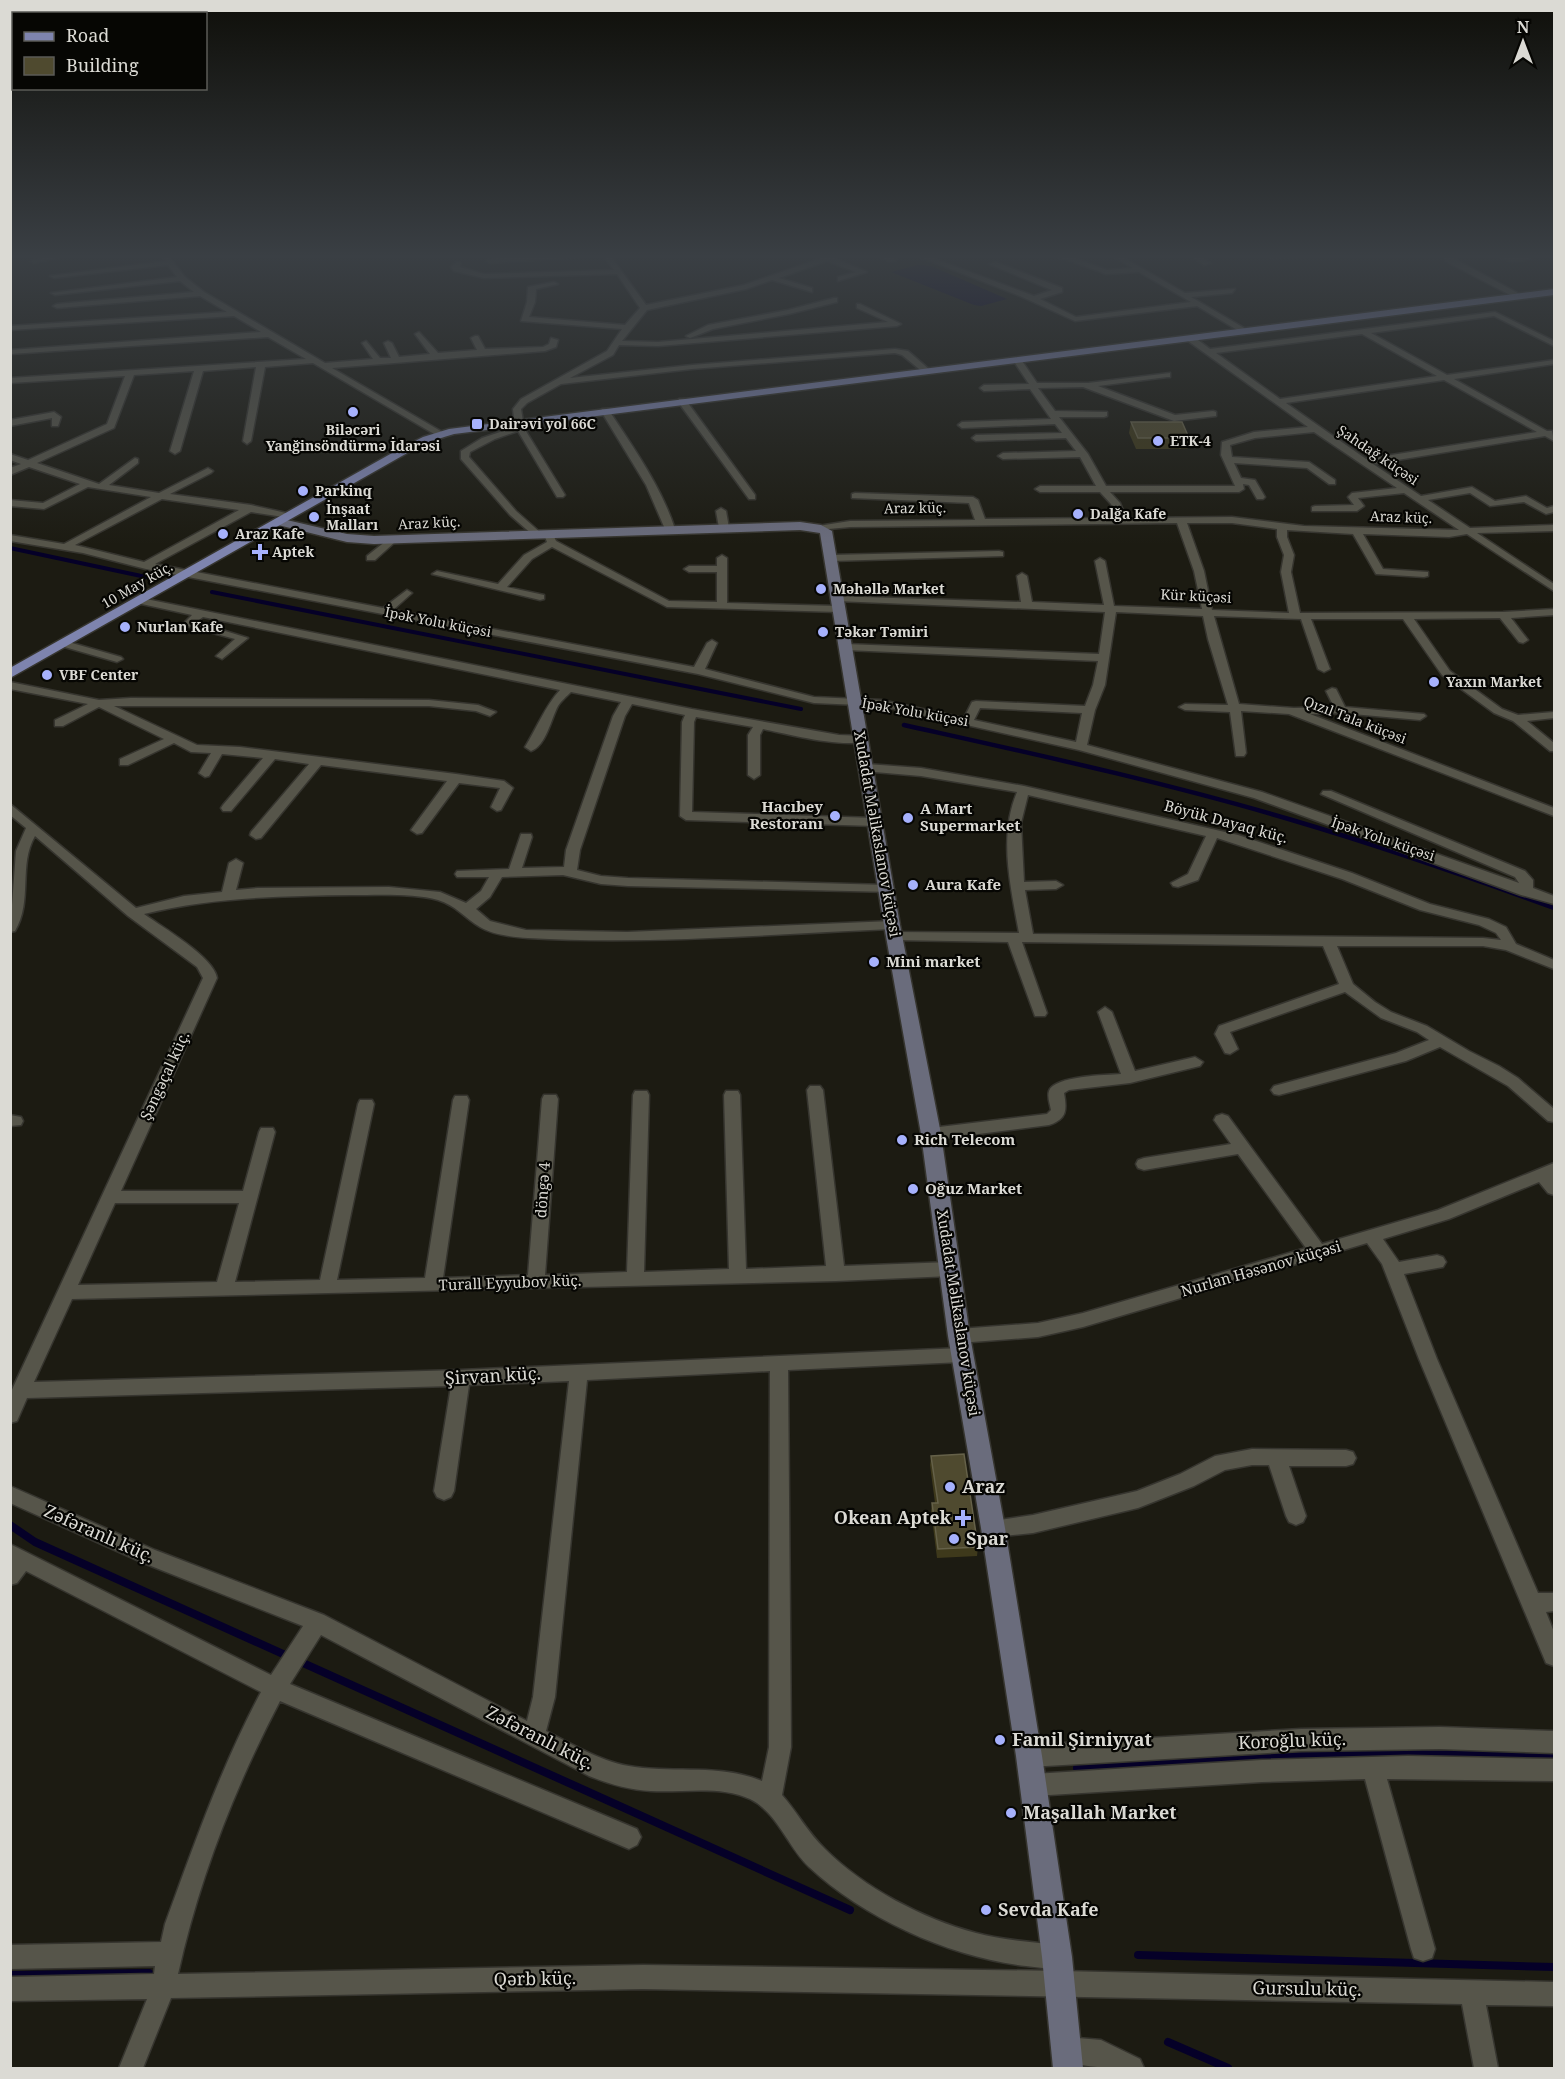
<svg xmlns="http://www.w3.org/2000/svg" width="1565" height="2079" viewBox="0 0 1565 2079" font-family="'Noto Serif',serif">
	<style>
		.water { fill: #050028 }
		.lines { fill: none; stroke-linecap: round; stroke-linejoin: round }
		.stream-far2 { stroke: #050028; stroke-width: 4 }
		.stream-far1 { stroke: #050028; stroke-width: 4.5 }
		.stream { stroke: #050028; stroke-width: 8 }
		.street-casing { stroke: #36352f; stroke-width: 3 }
		.secondary-casing { stroke: #36352f; stroke-width: 3 }
		.primary-casing { stroke: #36352f; stroke-width: 3 }
		.street { fill: #56554a; fill-rule: evenodd }
		.secondary { fill: #6a6c7c; fill-rule: evenodd }
		.primary { fill: #7e84ae; fill-rule: evenodd }
		.wall { fill: #3e391b }
		.building { fill: #4f4a2f; stroke: #656149; stroke-width: 1.5 }
		.poi-dot { fill: #a6b1fc; stroke: #060603; stroke-width: 2 }
		.labels { text-anchor: middle; stroke-width: 4.5; stroke-linejoin: round; paint-order: stroke }
		.far-poi-label { font-size: 14px; font-weight: bold; fill: #dbdad4; stroke: #060603; text-anchor: start }
		.far-street-label { font-size: 14px; fill: #dbdad4; stroke: #060603 }
		.poi-label { font-size: 15px; font-weight: bold; fill: #dbdad4; stroke: #060603; text-anchor: start }
		.street-label { font-size: 15px; fill: #dbdad4; stroke: #060603 }
		.near-street-label { font-size: 18px; fill: #dbdad4; stroke: #060603 }
		.near-poi-label { font-size: 18px; font-weight: bold; fill: #dbdad4; stroke: #060603; text-anchor: start }
	</style>
	<rect width="100%" height="100%" fill="#1c1b12"/>
	<!-- water -->
	<path class="water" d="M918 265 931 266 1007 299 981 306 974 305 891 272Z"/>
	<g class="lines">
		<!-- stream-far2 -->
		<g class="stream-far2">
			<path d="M10 548 146 577"/>
			<path d="M212 592 801 709"/>
		</g>
		<!-- stream-far1 -->
		<path class="stream-far1" d="M904 725C1034 754 1164 782 1292 820 1380 846 1467 876 1554 908"/>
		<!-- stream -->
		<g class="stream">
			<path d="M10 1525 35 1542 850 1910"/>
			<path d="M1077 1768 1255 1756 1418 1754 1554 1756"/>
			<path d="M1138 1955 1554 1967"/>
			<path d="M10 1975 149 1973"/>
			<path d="M1168 2042 1228 2068"/>
		</g>
		<!-- street casing -->
		<g class="street-casing">
			<g id="street">
				<path d="M62 254H75L34 263 30 261Z"/>
				<path d="M160 254H167L185 277 204 292 325 363 373 359 362 343 366 341 380 358H391L384 343 388 341 392 343 399 357 430 354 415 334 419 332 438 353 477 350 471 338 475 336H478L485 349 543 347 549 344 551 338 558 340 556 347 545 351 332 368 444 433V437L441 438 313 363 265 367 251 441 247 444 243 441 256 367 203 371 180 451 175 454 170 451 194 371 134 375 114 428 37 463 99 484 135 458 138 459V463L109 485 159 493 208 468 213 471 211 473 170 494 251 505 295 515 290 518 251 512 155 564 383 608 407 590 412 593 393 610 694 667 707 643 712 640 717 643 705 669 814 697 881 700 964 718 972 702 976 701 1085 706 1093 685 1098 661 846 650 840 647 846 644 1099 654 1105 612 836 601 831 598 832 596 1021 602 1017 576 1022 573 1027 576 1032 602 1104 605 1095 561 1100 558 1105 561 1114 606 1202 609 1194 571 1177 523 850 527 818 530V526L850 521 975 520 969 503 852 498V494L855 493 973 497 978 500 985 519 1116 518 1111 504 1100 492H1040L1035 489 1040 486H1096L1080 457 1003 459 998 456 1003 453 1076 451 1066 438 976 441 972 438 976 435 1062 433 1055 424 962 428 958 425 962 422 1051 419 1030 389 984 391 980 388 984 385 1029 384 1013 360 1014 358H1020L1037 383H1088L1170 373V377H1167L1098 386 1175 415 1213 411 1216 412V416L1174 421 1083 387 1038 388 1055 411 1107 412V416L1104 417H1059L1088 454 1106 486H1235L1221 455 1222 442 1254 432 1308 427 1188 341V337H1194L1210 349 1495 312 1554 341V346L1494 316 1371 333 1447 375 1554 360V364L1454 379 1547 431H1552L1554 441 1545 436 1373 464 1421 496 1472 487 1495 501 1526 496 1547 508 1554 506V512L1546 514 1524 502 1490 506 1470 493 1428 500 1470 528 1554 525V531L1477 533 1554 584V591L1467 534 1449 537 1363 534 1383 569 1428 572V576L1424 577 1376 574 1353 534 1287 530V537L1294 555 1291 572 1300 613 1503 612 1554 609V615L1511 618 1528 640 1523 643 1519 642 1500 618 1414 619 1450 671 1502 709 1518 715 1554 712V718L1527 721 1554 743V751H1550L1513 721 1494 713 1442 675 1403 619H1311L1330 669 1324 672 1318 669 1301 619 1214 616 1239 704 1294 708 1334 707 1326 691 1332 688 1336 689 1345 707 1424 714 1426 716 1420 720 1341 713 1310 714 1554 808V816L1289 714 1241 711 1246 753 1244 756H1236L1230 712 1185 710 1179 707 1185 704 1228 705 1208 639 1203 616 1116 612 1105 685 1095 710 1087 745 1262 792 1519 883 1515 877 1321 794 1323 791H1331L1525 871 1533 880V888L1554 896V904L1521 895 1254 798 1079 750 881 706 814 703 698 674 146 569 83 553 10 541V535L64 544 151 497 88 487 44 509 10 506V500L43 503 80 484 29 467 10 475V468L21 464 10 460V454L28 460 107 424 125 376 10 383V378L306 359 268 337 10 354V350L261 332 234 316 10 330V326L227 312 200 296 57 308 53 306 57 304 194 292 180 281 55 295 51 293 177 277 168 265 54 278 50 276 166 261ZM1362 334 1437 376 1280 399 1216 353ZM1444 380 1537 432 1366 459 1286 403ZM1314 432 1397 488 1352 493 1348 497 1354 505 1315 506 1312 507V511H1357L1364 506 1358 498 1404 493 1459 530 1304 526 1232 517 1126 518 1120 503 1110 492H1239L1244 489 1243 484 1249 485 1257 499H1263L1265 497 1255 480 1241 478 1234 463 1307 468 1329 484H1335V480L1309 462 1232 457 1230 445 1255 438ZM162 499 239 510 144 562 75 545ZM1187 523H1232L1277 529V537L1284 555 1281 572 1289 613 1212 610 1204 571ZM980 708 1082 713 1076 742 974 720Z"/>
				<path d="M569 254H599L595 256 490 263 486 261 490 259Z"/>
				<path d="M602 254H609L646 305 744 285 833 254H842L834 258 867 272 838 281V277L856 272 827 261 779 278 812 288V292L772 280 746 289 647 310 622 341 658 342 888 322 857 308V304H860L901 324 897 326 658 346 619 345 613 355 570 378 692 365 895 349 908 351 931 371 924 373 902 355 895 353 692 369 561 384 527 403 521 409 524 428 565 495 563 497H557L518 431 495 439 470 452 469 457 516 511 542 534 534 536 510 515 461 459V451L482 438 515 427 513 409 521 399 607 351 622 329 521 321 527 302 528 287 554 282 558 284 536 289 535 302 529 317 625 325 640 308 617 274 484 278 454 271 451 267 457 261 461 263 460 267 484 274 614 270Z"/>
				<path d="M875 254H884L897 260 890 262Z"/>
				<path d="M912 254H922L1034 296 1052 290 989 264 996 262 1062 288V292L1040 299 1076 317 1191 302 1139 272 1106 274 1065 259 1042 254 1066 255 1107 270 1133 268 1109 254H1117L1185 293 1235 289 1232 293 1191 297 1251 332 1244 334 1197 306 1075 321 1020 296Z"/>
				<path d="M1188 254H1196L1211 263 1204 265Z"/>
				<path d="M1274 254H1328L1324 256 1271 258Z"/>
				<path d="M1492 254C1497 254 1529 258 1532 259L1512 262Z"/>
				<path d="M1445 257H1451L1525 297 1518 299 1445 261Z"/>
				<path d="M834 298H837V302L789 314 713 329 690 338 686 336 708 325 788 310Z"/>
				<path d="M679 399H685L755 495V499H749L679 403Z"/>
				<path d="M602 409H608C633 447 661 486 675 529L673 531 665 529 646 485 601 411Z"/>
				<path d="M54 412 61 417 58 426H52V418L10 426V420Z"/>
				<path d="M721 508 726 511 729 528 724 531 719 528 716 511Z"/>
				<path d="M549 531 552 532 556 541 669 601 717 602V572H689L684 569 689 566H717V558L722 555 727 558V603L838 606 843 609 838 612 667 607 552 547 532 559 507 587 544 595V599L540 600 432 574 437 571 498 584 524 555 547 542 544 534Z"/>
				<path d="M391 537 395 538V542L375 560H367V556Z"/>
				<path d="M999 551 1003 552V556L831 561 826 558 831 555Z"/>
				<path d="M141 598 692 709 839 735 865 736 867 739C853 751 783 733 763 729L760 735V775L754 779 748 775V735L753 727 696 717 694 722 692 812 875 818 881 822 875 826 686 820 680 816 682 722 685 715 632 704 625 716 580 850 577 870 601 876 628 878 887 885 894 889 892 892 628 886 601 884 563 875 502 877 490 897 476 909 490 921 526 930 627 932 892 921 899 925 892 929C771 934 649 945 528 938 513 937 493 935 480 927 465 918 455 905 438 900 415 893 376 895 352 895 281 896 213 897 144 914 162 927 214 957 217 978L121 1191H243L259 1132 261 1128H273L275 1132 235 1282 320 1280 358 1104 360 1100H372L374 1104 337 1280 425 1278 453 1100 455 1096H467L469 1100 443 1278 528 1275 542 1099 544 1095H556L558 1099 545 1275 627 1272 633 1095 635 1091H647L649 1095 644 1272 729 1269 724 1095 726 1091H738L740 1095 746 1269 826 1266 807 1090 810 1086H820L823 1090 844 1266 951 1262 957 1264 960 1269 957 1274 951 1276 836 1281 72 1299 34 1382 461 1370 962 1348 968 1350 971 1355 968 1360 962 1362 788 1370 791 1747 782 1795C797 1812 808 1833 825 1849 864 1888 923 1919 976 1933 1002 1940 1030 1942 1057 1945L1066 1948 1069 1957 1066 1966C1053 1971 1039 1967 1026 1966 950 1957 865 1919 809 1867 788 1847 777 1812 750 1799 720 1785 682 1793 651 1791 629 1790 609 1784 589 1776L321 1635 290 1684 637 1829 641 1837 637 1845 629 1849 280 1701C235 1787 199 1879 178 1974L643 1965 1060 1971 1554 1982V2006L1486 2005 1498 2068H1474L1462 2004 643 1989 171 1998 143 2068H119L147 1999 10 2001V1977L154 1974 155 1966 10 1969V1945L161 1942 165 1924C194 1845 221 1767 261 1692L26 1571 17 1583 10 1585V1544L271 1675 303 1626 141 1562 10 1503V1486L155 1550 324 1615 527 1721 533 1697 569 1381 469 1385 454 1491 451 1497 444 1500 437 1497 434 1491 451 1386 27 1398 17 1421 10 1423V1394L203 978 197 967 128 916 35 836C18 865 33 901 15 931L10 932 16 851 26 828 10 815V804L136 908 184 896 222 892 229 863 236 859 243 863 236 890 258 888 389 887 440 892 466 903 481 891 489 877H457L455 874 457 871 509 869 521 834H531L532 837 522 868 564 867 566 850 613 716 621 702 571 692C567 696 561 701 558 706 551 719 546 746 531 751L525 747C537 728 545 706 560 690L203 617 196 622 248 638 222 659 216 656 235 639 187 626 185 622 192 615 137 603V599ZM115 1203H239L217 1282 78 1285ZM770 1371 769 1747 762 1781C720 1764 679 1773 635 1767 603 1763 574 1745 546 1731L555 1697 587 1380Z"/>
				<path d="M65 641 121 657 123 659 117 662 61 646V642Z"/>
				<path d="M10 682 99 700 131 698 429 700 478 705 496 712 490 716 476 711 429 706H114L197 745 240 747 456 774 504 781 513 788 501 810 497 811 491 807 500 788 459 783 422 833 417 834 411 830 447 781 321 765 261 838 256 839 250 835 251 832 309 764 275 759 231 811H223L221 808 223 805 263 758 222 754 209 776 205 777 199 773 211 753 191 752 174 743 128 765H120V759L164 739 99 707 63 726H55V720L88 704 10 689Z"/>
				<path d="M867 764 921 768 1024 786 1238 835 1352 873 1430 904 1489 919 1506 927 1516 944 1554 960V969L1506 950 1483 946H1337L1353 984 1375 1002 1391 1012 1427 1026 1469 1051 1499 1066 1518 1078 1554 1109V1122L1548 1121 1508 1086 1440 1047 1406 1061 1279 1095 1274 1094 1271 1090 1274 1086 1396 1053 1429 1040 1417 1032 1381 1018 1345 992 1230 1032 1238 1049 1230 1054 1225 1053 1215 1034 1219 1026 1339 984 1323 946 1022 942 1047 1013 1045 1016H1035L1008 942 894 940 887 936 894 932 1019 933C1011 888 998 837 1017 792L921 776 863 771 861 768ZM1028 795 1206 836 1188 874 1171 883 1173 886 1178 887 1198 880 1217 838 1342 879 1420 910 1479 925 1496 933 1501 940 1483 938 1033 934 1025 890 1056 889 1063 885 1056 881 1024 882 1021 823Z"/>
				<path d="M1105 1007 1112 1012 1135 1071 1195 1057 1203 1062 1200 1066 1130 1083 1069 1090 1064 1093C1067 1110 1067 1119 1049 1125L931 1140 925 1138 923 1134 925 1130 931 1128 1047 1114 1051 1110C1050 1104 1047 1097 1049 1091 1054 1076 1106 1075 1121 1074L1098 1012Z"/>
				<path d="M1222 1114 1228 1116 1322 1244 1438 1210 1554 1163V1175L1553 1176 1554 1195 1548 1193 1539 1182 1449 1219 1383 1239 1399 1262 1437 1255 1443 1257 1446 1262 1443 1267 1404 1274 1437 1359 1538 1593H1554V1611L1546 1612 1554 1632V1666L1546 1663 1419 1359 1382 1264 1367 1243 1083 1327 1038 1337 959 1343 953 1341 950 1336 953 1331 959 1329 1038 1323 1083 1313 1306 1248 1238 1154 1144 1170 1138 1168 1136 1164 1138 1160 1144 1158 1231 1144 1214 1120 1216 1116Z"/>
				<path d="M10 1115 21 1117 23 1121 21 1125 10 1126Z"/>
				<path d="M1252 1449 1346 1450 1353 1452 1356 1458 1353 1464 1346 1466H1289L1306 1516 1303 1522 1296 1525 1289 1522 1286 1516 1269 1465H1252L1225 1470 1194 1486 1138 1508 1033 1533 993 1537 986 1534 983 1528 986 1522 1033 1515 1137 1491 1180 1474 1215 1456Z"/>
				<path d="M1440 1727 1554 1731V1753L1440 1749 1301 1751 1029 1767 1021 1764 1018 1756 1021 1748 1029 1745 1301 1729Z"/>
				<path d="M1408 1756 1554 1759V1781L1387 1779 1435 1949 1432 1958 1423 1961 1414 1958 1411 1949 1365 1779 1262 1782 1033 1796 1025 1793 1022 1785 1025 1777 1033 1774 1262 1760Z"/>
				<path d="M1066 2037 1101 2040 1140 2059 1144 2068C1123 2070 1076 2067 1057 2059L1053 2050 1057 2041Z"/>
			</g>
		</g>
		<!-- secondary casing -->
		<g class="secondary-casing">
			<path id="secondary" d="M278 518 347 534 374 536 800 522 821 525 832 531 900 925 941 1134 970 1336 1005 1528 1042 1756 1072 1957 1083 2068H1053L1042 1957 1016 1756 981 1528 948 1336 921 1134 884 925 820 533 800 530 374 544 347 542 274 524 272 522Z"/>
		</g>
		<!-- primary casing -->
		<g class="primary-casing">
			<path id="primary" d="M1554 289V295L454 434 431 441 409 452 10 678V668L401 448 423 437 449 429Z"/>
		</g>
		<!-- street -->
		<use href="#street" class="street"/>
		<!-- secondary -->
		<use href="#secondary" class="secondary"/>
		<!-- primary -->
		<use href="#primary" class="primary"/>
	</g>
	<!-- wall -->
	<g class="wall">
		<path d="M1131 422 1189 438 1187 449H1136L1129 433Z"/>
		<path d="M931 1456 978 1547 977 1556 937 1558 931 1511 932 1503H935L930 1465Z"/>
	</g>
	<!-- building -->
	<g class="building">
		<path d="M1131 422H1182L1189 438H1138Z"/>
		<path d="M964 1454 978 1547 938 1549 932 1503H938L931 1456Z"/>
	</g>
	<!-- sky -->
	<linearGradient id="sky" x2="0" y2="1"><stop stop-color="#0f0f0a"/><stop offset="0.47" stop-color="#3a3f44"/><stop offset="1" stop-color="#3a3f44" stop-opacity="0"/></linearGradient>
	<rect width="1565" height="545" fill="url(#sky)"/>
	<!-- markers -->
	<g class="poi-dot">
		<circle cx="353" cy="412" r="6"/>
		<rect x="471" y="418" width="12" height="12" rx="3"/>
		<circle cx="1158" cy="441" r="6"/>
		<circle cx="303" cy="491" r="6"/>
		<circle cx="1078" cy="514" r="6"/>
		<circle cx="314" cy="517" r="6"/>
		<circle cx="223" cy="534" r="6"/>
		<path d="M257 543h6v6h6v6h-6v6h-6v-6h-6v-6h6z"/>
		<circle cx="821" cy="589" r="6"/>
		<circle cx="125" cy="627" r="6"/>
		<circle cx="823" cy="632" r="6"/>
		<circle cx="47" cy="675" r="6"/>
		<circle cx="1434" cy="682" r="6"/>
		<circle cx="835" cy="816" r="6"/>
		<circle cx="908" cy="818" r="6"/>
		<circle cx="913" cy="885" r="6"/>
		<circle cx="874" cy="962" r="6"/>
		<circle cx="902" cy="1140" r="6"/>
		<circle cx="913" cy="1189" r="6"/>
		<circle cx="950" cy="1487" r="6"/>
		<path d="M960 1509h6v6h6v6h-6v6h-6v-6h-6v-6h6z"/>
		<circle cx="954" cy="1539" r="6"/>
		<circle cx="1000" cy="1740" r="6"/>
		<circle cx="1011" cy="1813" r="6"/>
		<circle cx="986" cy="1910" r="6"/>
	</g>
	<g class="labels">
		<!-- far-poi labels -->
		<g class="far-poi-label">
			<text x="489" y="429">Dairəvi yol 66C</text>
			<text x="353" y="435" text-anchor="middle">Biləcəri<tspan x="353" dy="16">Yanğinsöndürmə İdarəsi</tspan></text>
			<text x="1170" y="446">ETK-4</text>
			<text x="315" y="496">Parkinq</text>
			<text x="326" y="514">İnşaat<tspan x="326" dy="16">Malları</tspan></text>
			<text x="1090" y="519">Dalğa Kafe</text>
			<text x="235" y="539">Araz Kafe</text>
			<text x="272" y="557">Aptek</text>
			<text x="833" y="594">Məhəllə Market</text>
			<text x="137" y="632">Nurlan Kafe</text>
			<text x="835" y="637">Təkər Təmiri</text>
			<text x="59" y="680">VBF Center</text>
			<text x="1446" y="687">Yaxın Market</text>
		</g>
		<!-- far-street labels -->
		<g class="far-street-label">
			<text transform="translate(1378 455) rotate(34)" y="5">Şahdağ küçəsi</text>
			<text transform="translate(915 508) rotate(-1)" y="5">Araz küç.</text>
			<text transform="translate(1401 517) rotate(2)" y="5">Araz küç.</text>
			<text transform="translate(429 523) rotate(-3)" y="5">Araz küç.</text>
			<text transform="translate(137 585) rotate(-30)" y="5">10 May küç.</text>
			<text transform="translate(1196 596) rotate(3)" y="5">Kür küçəsi</text>
			<text transform="translate(438 622) rotate(11)" y="5">İpək Yolu küçəsi</text>
			<text transform="translate(915 712) rotate(10)" y="5">İpək Yolu küçəsi</text>
			<text transform="translate(1355 720) rotate(21)" y="5">Qızıl Tala küçəsi</text>
			<text transform="translate(1383 839) rotate(19)" y="5">İpək Yolu küçəsi</text>
		</g>
		<!-- poi labels -->
		<g class="poi-label">
			<text x="823" y="812" text-anchor="end">Hacıbey<tspan x="823" dy="17">Restoranı</tspan></text>
			<text x="920" y="814">A Mart<tspan x="920" dy="17">Supermarket</tspan></text>
			<text x="925" y="890">Aura Kafe</text>
			<text x="886" y="967">Mini market</text>
			<text x="914" y="1145">Rich Telecom</text>
			<text x="925" y="1194">Oğuz Market</text>
		</g>
		<!-- street labels -->
		<g class="street-label">
			<text transform="translate(1226 822) rotate(15)" y="5">Böyük Dayaq küç.</text>
			<text transform="translate(877 834) rotate(80)" y="5">Xudadat Məlikaslanov küçəsi</text>
			<text transform="translate(165 1076) rotate(-65)" y="5">Şəngəçal küç.</text>
			<text transform="translate(543 1190) rotate(-86)" y="5">döngə 4</text>
			<text transform="translate(1261 1269) rotate(-16)" y="5">Nurlan Həsənov küçəsi</text>
			<text transform="translate(510 1283) rotate(-2)" y="5">Turall Eyyubov küç.</text>
			<text transform="translate(958 1313) rotate(81)" y="5">Xudadat Məlikaslanov küçəsi</text>
		</g>
		<!-- near-street labels -->
		<g class="near-street-label">
			<text transform="translate(493 1376) rotate(-3)" y="6">Şirvan küç.</text>
			<text transform="translate(99 1534) rotate(24)" y="6">Zəfəranlı küç.</text>
			<text transform="translate(540 1738) rotate(27)" y="6">Zəfəranlı küç.</text>
			<text transform="translate(1292 1741) rotate(-2)" y="6">Koroğlu küç.</text>
			<text transform="translate(535 1979) rotate(-1)" y="6">Qərb küç.</text>
			<text transform="translate(1307 1989) rotate(1)" y="6">Gursulu küç.</text>
		</g>
		<!-- near-poi labels -->
		<g class="near-poi-label">
			<text x="962" y="1493">Araz</text>
			<text x="951" y="1524" text-anchor="end">Okean Aptek</text>
			<text x="966" y="1545">Spar</text>
			<text x="1012" y="1746">Famil Şirniyyat</text>
			<text x="1023" y="1819">Maşallah Market</text>
			<text x="998" y="1916">Sevda Kafe</text>
		</g>
	</g>
	<!-- border -->
	<rect width="1565" height="2079" fill="none" stroke="#dbdad4" stroke-width="24"/>
	<!-- legend -->
	<rect x="12" y="12" width="195" height="78" fill="#060603" stroke="#5b5b57" stroke-width="1.5"/>
	<rect x="24" y="32" width="30" height="9" fill="#7e84ae" stroke="#5b5b57" stroke-width="1.5"/>
	<text x="66" y="42" font-size="18" fill="#dbdad4">Road</text>
	<rect x="24" y="57" width="30" height="18" fill="#4f4a2f" stroke="#5b5b57" stroke-width="1.5"/>
	<text x="66" y="72" font-size="18" fill="#dbdad4">Building</text>
	<!-- north arrow -->
	<g transform="translate(1523 42)" stroke="#060603" stroke-width="4.5" paint-order="stroke">
	<path d="M0-4.5L10 22L0 15L-10 22Z" fill="#dbdad4"/>
	<text y="-9" font-size="16" font-weight="bold" text-anchor="middle" fill="#dbdad4">N</text>
	</g>
</svg>
